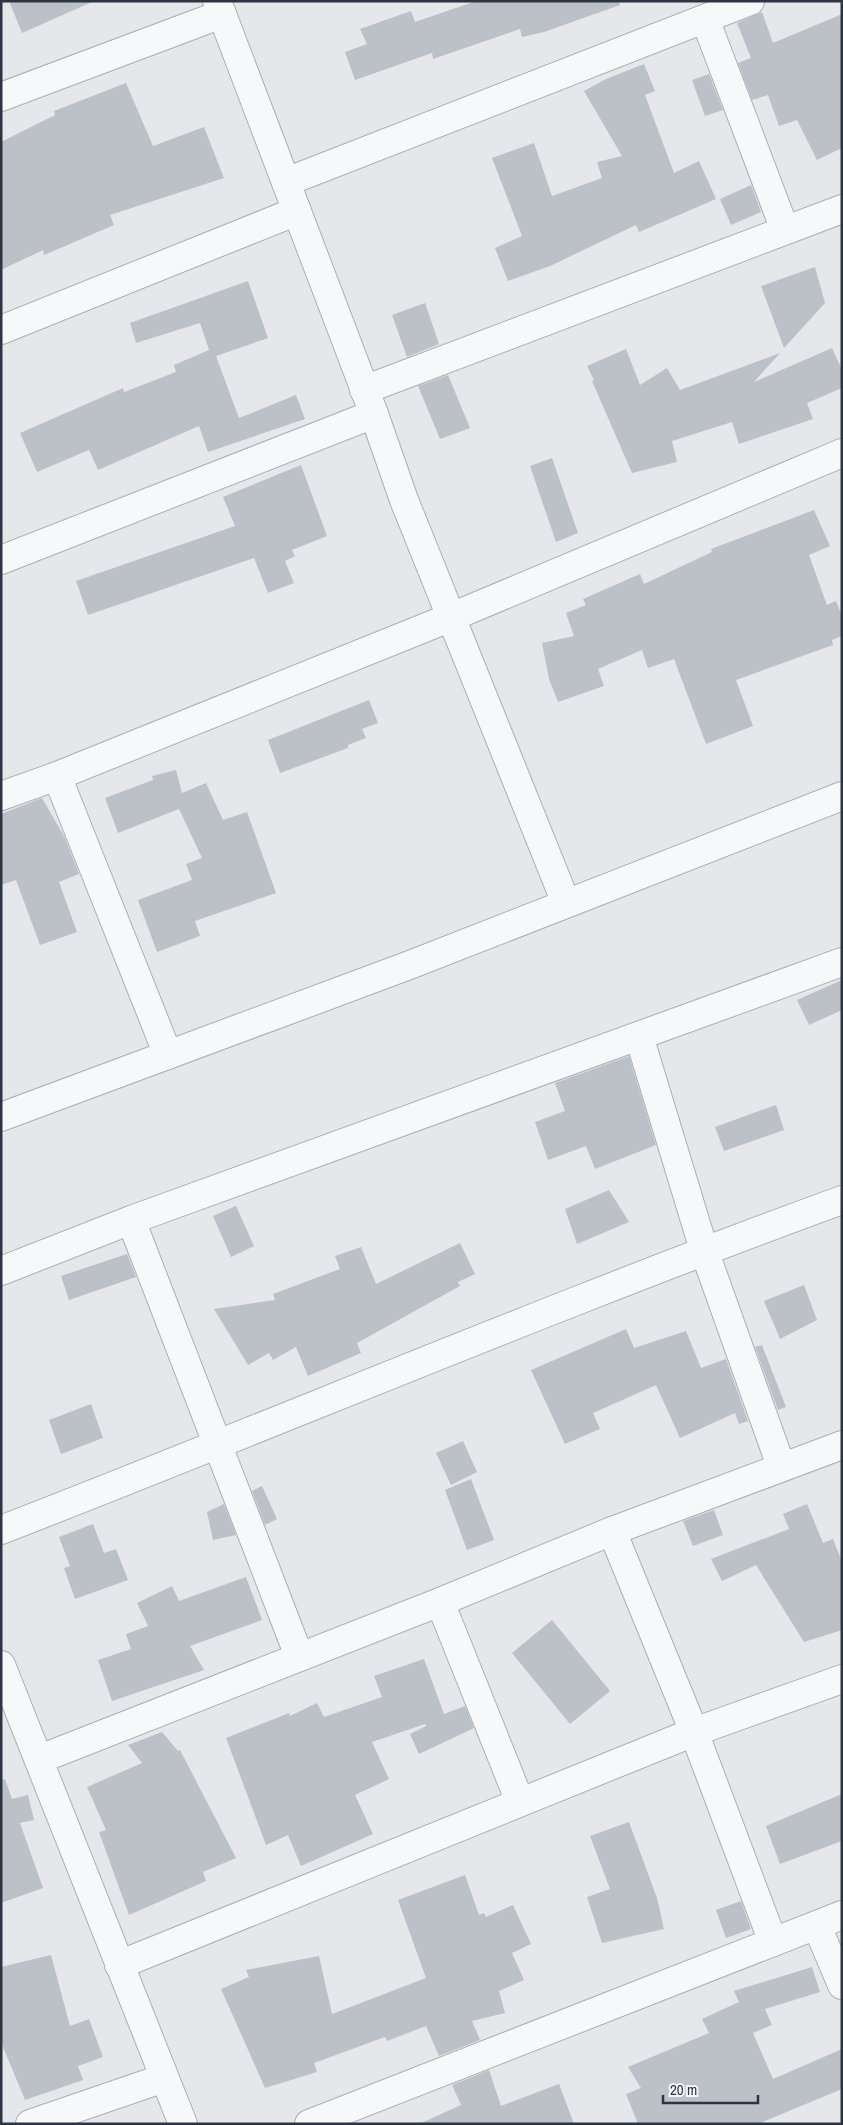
<svg xmlns="http://www.w3.org/2000/svg" width="843" height="2125" viewBox="0 0 843 2125" font-family="'Archivo Narrow',sans-serif">
	<style>
		.building { fill: #bcc1c7 }
		.lines { fill: none; stroke-linecap: round; stroke-linejoin: round }
		.minor-casing { stroke: #aaaeb5; stroke-width: 30 }
		.minor { stroke: #f7f8f9; stroke-width: 28 }
	</style>
	<rect width="100%" height="100%" fill="#e5e7eb"/>
	<!-- building -->
	<g class="building">
		<path d="M9 1H94L22 33Z"/>
		<path d="M476 1H619L620 5 544 32 522 37 520 29 433 59 432 53 355 80 345 52 367 44 360 29 411 11 415 22Z"/>
		<path d="M762 12 773 43 842 14V148L817 160 797 120 779 126 768 95 752 100 738 63 751 58 737 23Z"/>
		<path d="M644 64 655 91 645 95 674 173 699 161 716 199 639 232 636 225 550 266 508 281 495 248 522 236 492 158 534 143 552 196 602 178 597 162 622 156 584 91 606 79Z"/>
		<path d="M709 74 723 110 705 116 692 80Z"/>
		<path d="M126 83 153 146 204 127 224 178 110 215 114 225 44 255 43 250 1 270V142L55 115 54 111Z"/>
		<path d="M751 185 761 212 731 225 720 199Z"/>
		<path d="M815 267 825 303 784 348 761 286Z"/>
		<path d="M248 281 268 338 216 356 239 418 296 395 305 419 208 452 199 426 98 470 89 450 37 472 20 433 123 388 124 392 176 372 174 365 209 350 200 323 136 343 130 323Z"/>
		<path d="M425 303 439 344 407 357 392 315Z"/>
		<path d="M832 348 842 370V388L807 403 813 419 739 444 732 422 672 441 677 462 632 473 592 381 594 380 587 366 626 349 640 385 667 368 680 390 780 353 754 382Z"/>
		<path d="M448 375 470 428 440 439 418 386Z"/>
		<path d="M552 458 578 533 556 542 530 466Z"/>
		<path d="M301 465 327 536 292 550 295 556 285 561 294 583 268 593 254 558 88 615 76 581 235 526 223 497Z"/>
		<path d="M814 510 830 546 809 555 827 605 836 601 842 616V636L832 640 833 645 736 680 753 726 706 744 674 659 648 668 642 650 598 669 604 686 558 702 549 679 542 643 574 636 566 613 586 605 583 599 640 574 644 584 712 552 711 549Z"/>
		<path d="M369 700 378 723 362 729 366 738 348 745V748L280 773 268 740Z"/>
		<path d="M176 770 182 793 206 783 223 820 247 812 276 893 195 921 200 936 157 952 138 900 192 880 186 864 202 858 179 809 118 833 105 798 153 780 152 776Z"/>
		<path d="M42 798 65 838 79 874 59 882 77 932 40 945 16 880 1 885V814Z"/>
		<path d="M842 980V1010L809 1025 797 1000Z"/>
		<path d="M629 1056 656 1145 595 1169 586 1146 548 1160 535 1122 565 1111 555 1083Z"/>
		<path d="M776 1105 784 1130 724 1151 715 1127Z"/>
		<path d="M609 1190 629 1222 577 1244 565 1209Z"/>
		<path d="M236 1206 254 1246 231 1257 213 1216Z"/>
		<path d="M460 1243 475 1274 458 1282 460 1286 357 1343 361 1353 308 1376 296 1347 273 1360 269 1353 248 1365 214 1309 275 1300 273 1294 340 1269 335 1256 361 1247 376 1284Z"/>
		<path d="M127 1254 136 1277 69 1300 61 1276Z"/>
		<path d="M804 1285 817 1320 780 1339 764 1301Z"/>
		<path d="M626 1329 634 1348 686 1331 701 1368 726 1359 748 1421 739 1424 735 1413 680 1438 656 1385 593 1413 600 1429 565 1444 531 1370Z"/>
		<path d="M762 1345 786 1407 778 1410 755 1347Z"/>
		<path d="M91 1404 103 1438 61 1454 49 1420Z"/>
		<path d="M463 1441 477 1472 451 1485 436 1453Z"/>
		<path d="M471 1479 494 1540 467 1550 445 1490Z"/>
		<path d="M262 1486 277 1519 265 1525 252 1491Z"/>
		<path d="M224 1504 236 1535 213 1540 207 1512Z"/>
		<path d="M807 1504 823 1543 833 1539 842 1562V1630L804 1642 756 1565 722 1581 711 1559 789 1529 783 1514Z"/>
		<path d="M714 1510 723 1535 693 1546 683 1521Z"/>
		<path d="M93 1524 104 1553 116 1549 128 1580 75 1599 64 1568 70 1566 59 1537Z"/>
		<path d="M246 1577 262 1620 190 1646 204 1670 112 1701 98 1660 131 1649 126 1634 148 1626 137 1603 172 1586 179 1601Z"/>
		<path d="M552 1620 610 1691 570 1724 512 1653Z"/>
		<path d="M424 1659 444 1714 465 1706 474 1728 419 1754 410 1734 426 1726 425 1724 372 1742 389 1779 355 1795 373 1834 301 1866 288 1835 266 1845 226 1738 289 1713 290 1716 317 1703 324 1717 382 1697 374 1676Z"/>
		<path d="M162 1732 178 1751 180 1750 236 1858 203 1872 206 1881 129 1915 99 1832 106 1830 87 1787 142 1763 128 1745Z"/>
		<path d="M5 1779 12 1799 28 1795 34 1820 20 1823 43 1888 1 1903V1780Z"/>
		<path d="M842 1794V1841L780 1864 766 1826Z"/>
		<path d="M629 1822 657 1898 664 1929 602 1943 587 1897 610 1889 590 1836Z"/>
		<path d="M465 1875 479 1915 484 1913 486 1917 513 1905 531 1944 512 1953 524 1980 499 1991 505 2013 472 2021 480 2040 439 2056 426 2026 387 2041 385 2037 314 2063 317 2072 265 2088 221 1989 249 1977 246 1970 319 1956 332 2014 426 1978 398 1900Z"/>
		<path d="M741 1901 751 1929 726 1938 716 1910Z"/>
		<path d="M51 1955 70 2026 89 2019 103 2057 78 2066 83 2080 25 2100 1 2042V1967Z"/>
		<path d="M812 1967 820 1992 765 2009 772 2025 753 2033 773 2079 842 2049V2089L758 2124H638L626 2094 641 2088 628 2067 709 2033 702 2019 739 2002 734 1991Z"/>
		<path d="M489 2070 501 2106 559 2084 574 2124H419L461 2105 452 2085Z"/>
	</g>
	<g class="lines">
		<!-- minor casing -->
		<g class="minor-casing">
			<g id="minor">
				<path d="M217 1 374 414 404 500 566 903"/>
				<path d="M705 19 785 230"/>
				<path d="M1 97 222 14"/>
				<path d="M286 182 750 1"/>
				<path d="M1 330 297 211"/>
				<path d="M364 390 842 209"/>
				<path d="M1 560 374 414"/>
				<path d="M57 776 168 1055"/>
				<path d="M1 796 57 776 449 618 842 453"/>
				<path d="M639 1036 704 1250 781 1466"/>
				<path d="M1 1117 407 966 842 796"/>
				<path d="M131 1220 299 1656"/>
				<path d="M1 1271 131 1220 842 962"/>
				<path d="M1 1530C282 1421 559 1303 842 1200"/>
				<path d="M612 1531 694 1732 773 1942"/>
				<path d="M440 1602 520 1802"/>
				<path d="M1 1665 183 2124"/>
				<path d="M40 1759 440 1602 612 1531 842 1445"/>
				<path d="M817 1926 842 1985"/>
				<path d="M119 1965 694 1732 842 1679"/>
				<path d="M30 2124 164 2078"/>
				<path d="M309 2124 842 1915"/>
			</g>
		</g>
		<!-- minor -->
		<use href="#minor" class="minor"/>
	</g>
	<!-- border -->
	<rect width="843" height="2125" fill="none" stroke="#2e3542" stroke-width="5"/>
	<!-- scale -->
	<path d="M663 2095v8h95v-8" fill="none" stroke="#2e3542" stroke-width="2.5"/>
	<text x="670" y="2095" font-size="15" fill="#2e3542" stroke="#f4f6f8" stroke-width="4" paint-order="stroke">20 m</text>
</svg>
